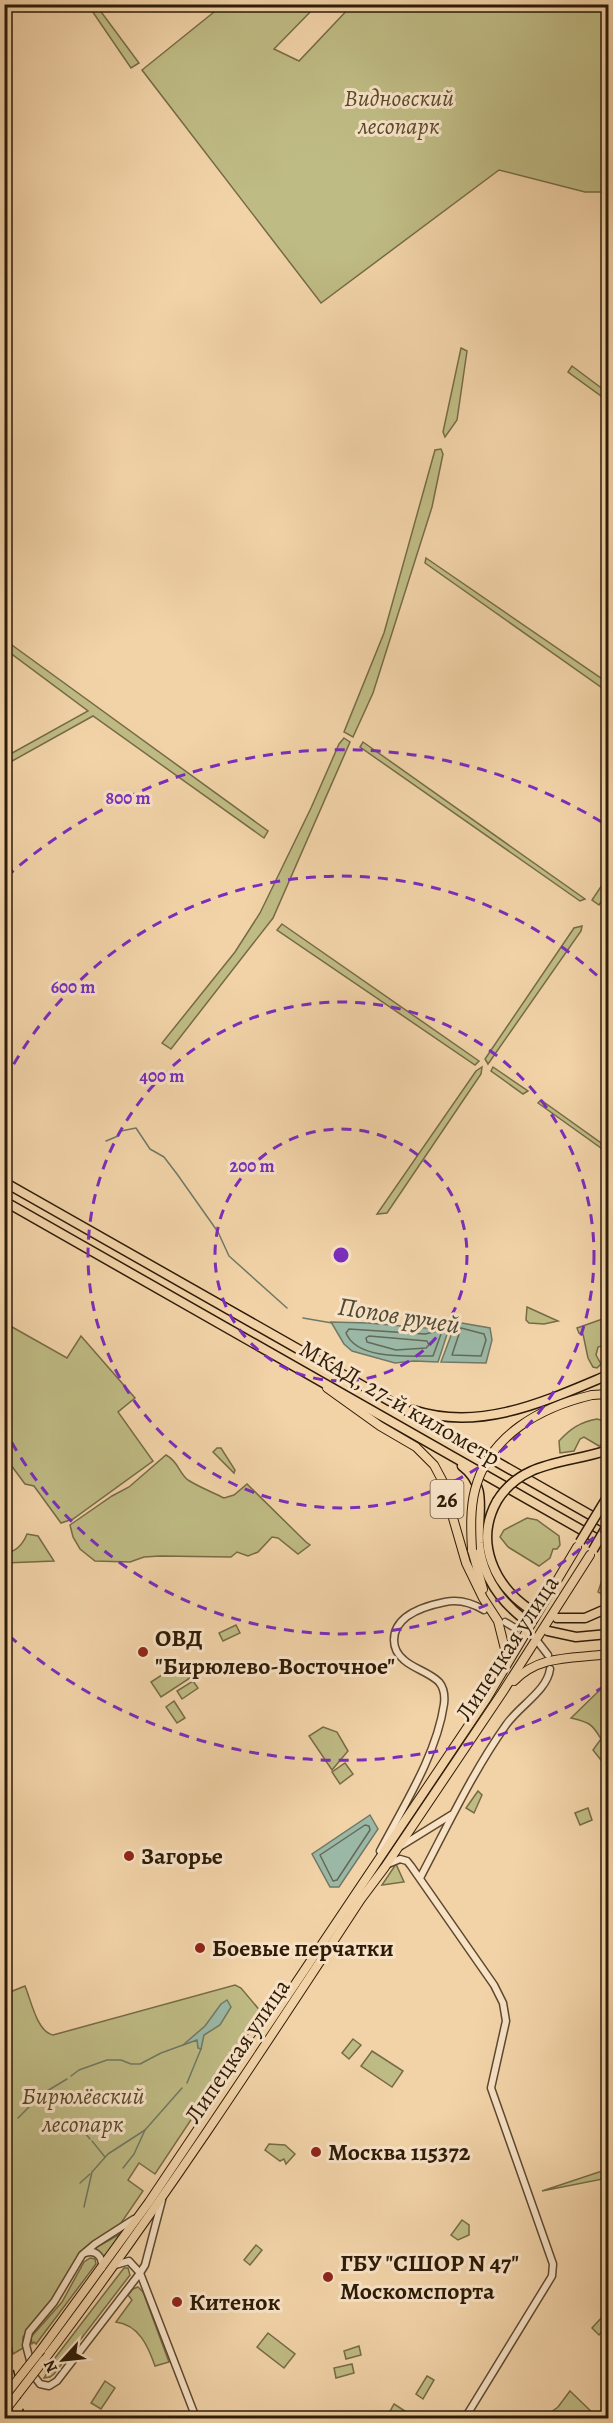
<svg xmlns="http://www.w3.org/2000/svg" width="613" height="2423" viewBox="0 0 613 2423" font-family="Alegreya,serif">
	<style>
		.green { fill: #bfbb84; stroke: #766b46; stroke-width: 1.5 }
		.water { fill: #9bb8a6; stroke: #6f7966; stroke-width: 1.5 }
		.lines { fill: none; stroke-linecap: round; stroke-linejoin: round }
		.shore { stroke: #646a56; stroke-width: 1.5 }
		.stream { stroke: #6f7966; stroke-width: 1.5 }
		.tertiary-tunnel { stroke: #cbae88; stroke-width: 6; stroke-dasharray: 6 3; stroke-linecap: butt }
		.tertiary-casing { stroke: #5e492f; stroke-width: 9 }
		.primary-casing { stroke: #2d1b07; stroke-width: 10 }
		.trunk-casing { stroke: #2d1b07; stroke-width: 11 }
		.tertiary { stroke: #f7e2c6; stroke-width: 6 }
		.primary { stroke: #f2d3a8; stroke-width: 8 }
		.trunk { stroke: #f2d3a8; stroke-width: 8 }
		.rail { stroke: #2d1b07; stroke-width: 1.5; stroke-dasharray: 10 10; stroke-linecap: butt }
		.primary-bridge-casing { stroke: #2d1b07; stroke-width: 10; stroke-linecap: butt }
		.trunk-bridge-casing { stroke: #2d1b07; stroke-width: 11; stroke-linecap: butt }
		.primary-bridge { stroke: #f2d3a8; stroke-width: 8 }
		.trunk-bridge { stroke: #f2d3a8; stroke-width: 8 }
		.ring { fill: none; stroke: #7b2cbf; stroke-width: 3; stroke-dasharray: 10 8 }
		.poi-dot { fill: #8f2418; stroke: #f7e2c6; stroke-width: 2 }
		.labels { text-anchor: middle; stroke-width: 6; stroke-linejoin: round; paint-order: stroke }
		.shield { fill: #f7e2c6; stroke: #6a5740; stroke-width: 1.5 }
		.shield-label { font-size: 22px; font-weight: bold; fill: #2d1b07 }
		.park-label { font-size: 24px; font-style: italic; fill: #594b2c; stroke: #f7e2c6 }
		.street-label { font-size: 24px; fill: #2d1b07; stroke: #f7e2c6 }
		.poi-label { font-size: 24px; font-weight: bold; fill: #2d1b07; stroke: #f7e2c6; text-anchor: start }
		.water-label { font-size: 26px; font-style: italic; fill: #4e4a37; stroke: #f7e2c6 }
		.centre { fill: #7b2cbf; stroke: #f7e2c6; stroke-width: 3 }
		.ring-label { font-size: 18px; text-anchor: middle; font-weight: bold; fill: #7b2cbf; stroke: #f7e2c6; stroke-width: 6; stroke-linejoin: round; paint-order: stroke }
	</style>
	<rect width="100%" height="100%" fill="#f2d3a8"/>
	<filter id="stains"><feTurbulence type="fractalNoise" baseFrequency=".00333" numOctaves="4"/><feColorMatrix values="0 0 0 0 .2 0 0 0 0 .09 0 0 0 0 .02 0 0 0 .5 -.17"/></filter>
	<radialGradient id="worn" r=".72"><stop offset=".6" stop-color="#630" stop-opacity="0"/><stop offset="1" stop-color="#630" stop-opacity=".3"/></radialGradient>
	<!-- green -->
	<g class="green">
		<path d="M224 4 317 5 274 49 299 61 352 5H608V192H585L499 170 321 303 142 70Z"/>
		<path d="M88 5H96L139 63 131 68Z"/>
		<path d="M461 348 467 351 457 420 445 437 443 432Z"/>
		<path d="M572 366 608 393V401L568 372Z"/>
		<path d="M441 449 443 454 432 507 373 693 353 737 344 732 384 633 435 450Z"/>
		<path d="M426 558 608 683V692L425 563Z"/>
		<path d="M5 640 268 831 264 838 93 716 5 765V757L88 711 5 649Z"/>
		<path d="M344 738 350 742 273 918 171 1049 162 1043 235 952 260 913 311 808 339 744Z"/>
		<path d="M363 742 585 899 580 901 360 747Z"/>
		<path d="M608 876V891L599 905 592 900Z"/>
		<path d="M282 924 479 1061 475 1065 277 930Z"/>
		<path d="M582 926 581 931 488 1064 485 1059 574 928Z"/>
		<path d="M482 1067 481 1074 387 1213 377 1214 476 1071Z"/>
		<path d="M493 1067 528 1091 523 1094 491 1071Z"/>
		<path d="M541 1100 608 1148V1153L538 1103Z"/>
		<path d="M527 1307 558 1321 544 1324 529 1323 526 1320Z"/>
		<path d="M608 1317V1344L598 1347 596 1355 601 1364 597 1368 593 1367 588 1358 583 1334 579 1333 577 1328Z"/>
		<path d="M5 1323 67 1358 81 1336 135 1398 118 1412 153 1461 73 1519 61 1523 34 1486 25 1484 5 1457Z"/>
		<path d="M597 1419 608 1422V1440L599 1446 584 1437 580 1439 574 1451 560 1453 559 1441C570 1429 580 1422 597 1419Z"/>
		<path d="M217 1448H221L235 1470 234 1473 213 1452Z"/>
		<path d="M166 1455C179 1462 178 1472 188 1480 199 1487 212 1492 224 1498L234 1495 247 1484 306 1542 310 1545 298 1554 278 1538 272 1537 258 1552 248 1556 237 1552 231 1557 160 1556 144 1557 130 1562 95 1561 80 1549 73 1537 70 1525 112 1496 129 1487Z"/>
		<path d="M527 1518 537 1520 559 1536 560 1545 557 1549H553L550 1558 539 1566 508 1547 500 1537 504 1530Z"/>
		<path d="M27 1534 38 1536 54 1561 5 1563V1553C16 1552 23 1544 27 1534Z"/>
		<path d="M602 1580 608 1581V1598L598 1592Z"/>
		<path d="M236 1625 240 1633 223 1641 219 1633Z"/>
		<path d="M180 1663 190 1678 161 1697 151 1682Z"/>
		<path d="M193 1681 198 1688 182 1699 177 1691Z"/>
		<path d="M608 1682V1769L593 1750 601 1739C592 1723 588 1722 571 1718Z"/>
		<path d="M174 1701 185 1718 177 1723 166 1707Z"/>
		<path d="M323 1727 337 1732 348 1751 332 1770 309 1736Z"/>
		<path d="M345 1763 353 1774 340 1784 332 1772Z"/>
		<path d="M478 1791 482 1795 474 1813 466 1808Z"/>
		<path d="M588 1808 592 1820 580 1825 575 1813Z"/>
		<path d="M396 1864 404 1882 382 1885Z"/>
		<path d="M4 1984 10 1992 25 1986C31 2000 37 2032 53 2035L235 1985 241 1988 262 2013 155 2174 139 2163 128 2180 143 2191 119 2226 80 2252 59 2292 23 2337V2348L13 2354 4 2309Z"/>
		<path d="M353 2039 361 2045 349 2059 342 2053Z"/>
		<path d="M372 2051 403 2071 392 2087 361 2066Z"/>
		<path d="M269 2144 285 2145 295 2154 286 2164 284 2159 280 2161 265 2150Z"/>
		<path d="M608 2169V2178L542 2191Z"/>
		<path d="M462 2220 469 2225V2235L458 2240 451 2235Z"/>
		<path d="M120 2234 104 2258 95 2250 97 2247Z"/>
		<path d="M256 2245 262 2250 250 2265 244 2260Z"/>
		<path d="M90 2258 95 2259 96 2264 36 2344 34 2342 32 2344 31 2337 62 2302 84 2262Z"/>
		<path d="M124 2268H128L130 2275 54 2374 50 2377 44 2378 47 2373 45 2371Z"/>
		<path d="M138 2287 143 2292 169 2362 155 2366C148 2346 139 2325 116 2322L132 2300 128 2295 133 2289Z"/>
		<path d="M603 2316 608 2321V2325L599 2335 592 2328Z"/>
		<path d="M268 2333 295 2354 284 2368 257 2347Z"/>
		<path d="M359 2346 361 2355 346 2359 344 2351Z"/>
		<path d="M352 2364 354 2373 336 2378 334 2368Z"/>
		<path d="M427 2376 434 2380 423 2399 416 2394Z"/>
		<path d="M105 2381 115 2388 101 2409 91 2403Z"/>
		<path d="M570 2391 598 2418H543L558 2407Z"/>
		<path d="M394 2404 408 2413 405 2418H396L389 2413Z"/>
	</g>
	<!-- water -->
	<g class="water">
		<path d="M331 1322 368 1323 425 1328 451 1322 438 1362 414 1361 395 1363 352 1351 344 1344Z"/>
		<path d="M456 1322 490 1328 492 1340 486 1363 441 1362Z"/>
		<path d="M370 1815 378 1829 339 1887H330L312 1854Z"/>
		<path d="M227 2000 231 2007 220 2025 204 2035 201 2049 198 2048 197 2040 183 2045 205 2026 221 2004Z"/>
	</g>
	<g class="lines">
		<!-- shore -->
		<g class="shore">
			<path d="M461 1328 484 1334 486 1340 481 1356 452 1355Z"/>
			<path d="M349 1329 425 1334 438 1331 441 1334 433 1356C408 1356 357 1360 346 1333Z"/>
			<path d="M369 1336 427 1341 429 1345 426 1348 396 1350 367 1342 366 1338Z"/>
			<path d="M365 1825 369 1826 370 1830 337 1880 333 1881 320 1855Z"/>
		</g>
		<!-- stream -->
		<g class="stream">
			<path d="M106 1141 118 1136 121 1131 136 1128 150 1149 164 1157 177 1174 218 1232 229 1256 287 1308"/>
			<path d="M303 1318 332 1323"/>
			<path d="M71 2076 79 2070 107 2060H121L131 2064H140L161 2053 183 2045"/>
			<path d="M187 2083 201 2049"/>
			<path d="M18 2118 42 2094 67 2079"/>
			<path d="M84 2132 90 2139"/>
			<path d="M92 2141 105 2157"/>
			<path d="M123 2168 134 2154 145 2130 182 2088"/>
			<path d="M80 2183 90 2174"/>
			<path d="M84 2207 92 2172 108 2154 145 2130"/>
		</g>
		<!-- tertiary-tunnel -->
		<path class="tertiary-tunnel" d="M515 1628 538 1642"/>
		<!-- tertiary casing -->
		<g class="tertiary-casing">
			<g id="tertiary">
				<path d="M505 1622 515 1628"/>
				<path d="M538 1642 548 1655"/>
				<path d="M401 1846 451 1815"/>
				<path d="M380 1851C403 1807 437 1754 444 1704 445 1696 444 1688 439 1682 429 1672 414 1669 404 1660 398 1655 394 1648 394 1640 394 1615 425 1606 445 1602 459 1599 472 1603 484 1610"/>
				<path d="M388 1864 400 1859 407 1861 411 1866 494 1985 503 2003 506 2021 491 2088 553 2264 552 2276 465 2418"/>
				<path d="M420 1878C447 1827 472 1773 506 1725 519 1706 547 1691 550 1669"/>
				<path d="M134 2219 95 2244 82 2255 54 2302 29 2332 26 2345 34 2376 40 2384 49 2386 57 2381 140 2273 145 2265 162 2200"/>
				<path d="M85 2253C96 2249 103 2257 102 2268"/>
				<path d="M115 2265 129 2261 140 2273 196 2418"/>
			</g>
		</g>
		<!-- primary casing -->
		<g class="primary-casing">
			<g id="primary">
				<path d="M327 1388 380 1426 416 1447 434 1465 442 1480 466 1563 483 1598 498 1621 505 1649 504 1668"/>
				<path d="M592 1395 608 1394"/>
				<path d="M472 1550 483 1589"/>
				<path d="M514 1681C540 1654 574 1659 608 1654"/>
				<path d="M41 2350 149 2202 487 1698 577 1547"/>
				<path d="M44 2360C157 2211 259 2055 361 1899L385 1867 502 1693 590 1555"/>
			</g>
		</g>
		<!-- trunk casing -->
		<g class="trunk-casing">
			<g id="trunk">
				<path d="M4 1182 608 1525"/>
				<path d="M4 1201 608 1545"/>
				<path d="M413 1410C481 1432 546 1401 608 1375"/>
				<path d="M462 1466C489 1486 477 1514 479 1543 482 1575 500 1601 525 1620"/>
				<path d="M497 1501C474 1542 494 1586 531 1610"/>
				<path d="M557 1618H585L608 1608"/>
				<path d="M548 1631 576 1637 608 1634"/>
			</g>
		</g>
		<!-- tertiary -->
		<use href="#tertiary" class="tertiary"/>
		<!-- primary -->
		<use href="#primary" class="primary"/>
		<!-- trunk -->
		<use href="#trunk" class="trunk"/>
		<!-- rail -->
		<g class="rail">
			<path d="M4 2331 25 2418"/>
			<path d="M4 2381 15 2418"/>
		</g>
		<!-- primary-bridge casing -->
		<g class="primary-bridge-casing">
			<g id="primary-bridge">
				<path d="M472 1550C471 1531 470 1509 475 1490 489 1435 541 1407 592 1395"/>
				<path d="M4 2397 41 2350"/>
				<path d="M4 2412 44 2360"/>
			</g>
		</g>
		<!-- trunk-bridge casing -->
		<g class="trunk-bridge-casing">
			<g id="trunk-bridge">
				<path d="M497 1501C522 1460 568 1464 608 1450"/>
				<path d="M580 1542 606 1499"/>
				<path d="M593 1550 608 1524"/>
			</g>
		</g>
		<!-- primary-bridge -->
		<use href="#primary-bridge" class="primary-bridge"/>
		<!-- trunk-bridge -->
		<use href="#trunk-bridge" class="trunk-bridge"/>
	</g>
	<!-- distance rings -->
	<g class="ring">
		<circle cx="341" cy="1255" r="126"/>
		<circle cx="341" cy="1255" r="253"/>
		<path d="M607 1525A379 379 0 0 1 5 1430M5 1080A379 379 0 0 1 607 985"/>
		<path d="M605 1686A505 505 0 0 1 6 1633M6 877A505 505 0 0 1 605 824"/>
	</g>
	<!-- markers -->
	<g class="poi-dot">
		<circle cx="143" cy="1652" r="6"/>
		<circle cx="129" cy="1856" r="6"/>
		<circle cx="200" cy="1948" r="6"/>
		<circle cx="316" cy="2152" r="6"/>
		<circle cx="328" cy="2277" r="6"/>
		<circle cx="177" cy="2302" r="6"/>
	</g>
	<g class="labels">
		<!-- shield labels -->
		<rect class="shield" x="430.5" y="1480" width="33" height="38" rx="4.5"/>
		<g class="shield-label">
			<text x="447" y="1507">26</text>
		</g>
		<!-- park labels -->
		<g class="park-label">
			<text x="399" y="106">Видновский<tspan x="399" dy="28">лесопарк</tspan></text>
			<text x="83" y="2104">Бирюлёвский<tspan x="83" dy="28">лесопарк</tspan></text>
		</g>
		<!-- street labels -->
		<g class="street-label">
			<text transform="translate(400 1403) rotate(30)" y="8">МКАД, 27-й километр</text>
			<text transform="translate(507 1648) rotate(-57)" y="8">Липецкая улица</text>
			<text transform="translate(237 2051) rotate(-56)" y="8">Липецкая улица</text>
		</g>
		<!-- poi labels -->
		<g class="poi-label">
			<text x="155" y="1646">ОВД<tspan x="155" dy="28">"Бирюлево-Восточное"</tspan></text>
			<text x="141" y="1864">Загорье</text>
			<text x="212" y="1956">Боевые перчатки</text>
			<text x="328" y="2160">Москва 115372</text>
			<text x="340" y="2271">ГБУ "СШОР N 47"<tspan x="340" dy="28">Москомспорта</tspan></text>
			<text x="189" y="2310">Китенок</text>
		</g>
		<!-- water labels -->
		<g class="water-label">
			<text transform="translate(399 1315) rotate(9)" y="9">Попов ручей</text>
		</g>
	</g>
	<circle cx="341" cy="1255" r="9" class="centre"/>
	<g class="ring-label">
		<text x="128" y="804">800 m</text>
		<text x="73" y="993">600 m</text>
		<text x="162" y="1082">400 m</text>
		<text x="252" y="1172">200 m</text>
	</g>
	<!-- margin -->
	<rect width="613" height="2423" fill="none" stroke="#f2d3a8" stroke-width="24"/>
	<rect x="6" y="6" width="601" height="2411" fill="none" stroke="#2d1b07" stroke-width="3"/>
	<rect x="12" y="12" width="589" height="2399" fill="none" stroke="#2d1b07" stroke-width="1.5"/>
	<!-- north arrow -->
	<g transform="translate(63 2360) rotate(243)" stroke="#f7e2c6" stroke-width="4.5" paint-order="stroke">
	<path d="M0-4.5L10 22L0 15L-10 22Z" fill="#2d1b07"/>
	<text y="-9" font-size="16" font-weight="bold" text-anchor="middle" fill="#2d1b07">N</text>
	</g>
	<rect width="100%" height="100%" filter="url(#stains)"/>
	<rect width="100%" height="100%" fill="url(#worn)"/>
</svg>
